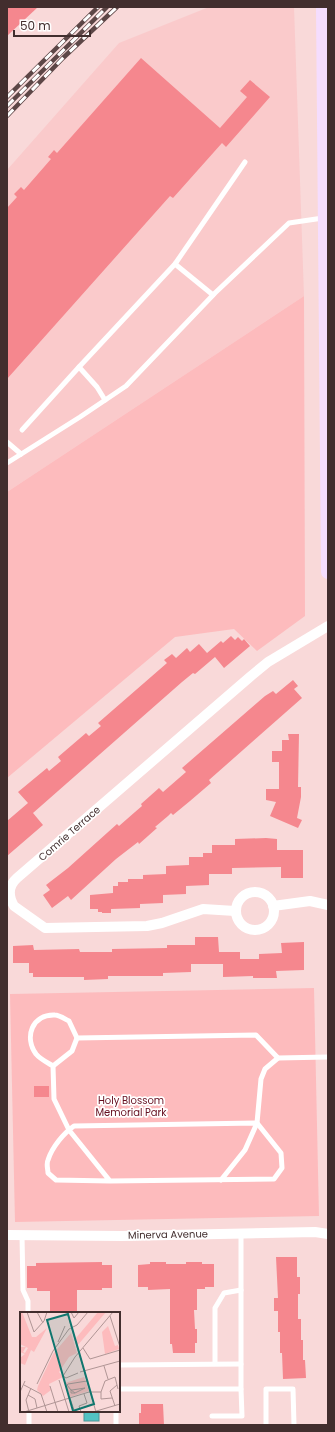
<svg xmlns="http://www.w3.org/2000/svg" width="335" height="1432" viewBox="0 0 335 1432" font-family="Poppins,sans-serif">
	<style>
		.built { fill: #facacb }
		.green { fill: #fdbbbd }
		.water { fill: #52c1c3; stroke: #4d9596 }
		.building { fill: #f5878e }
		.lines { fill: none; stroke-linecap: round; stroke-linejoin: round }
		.service { stroke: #fff; stroke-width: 5 }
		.minor { stroke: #fff; stroke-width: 10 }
		.secondary { stroke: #f5ddfe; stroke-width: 14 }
		.rail-casing { stroke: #5d4747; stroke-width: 4.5 }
		.rail { stroke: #fff; stroke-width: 3; stroke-dasharray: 9; stroke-linecap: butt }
		.labels { text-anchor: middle; stroke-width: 3.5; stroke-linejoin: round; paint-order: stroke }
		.street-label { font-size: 10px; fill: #422e2e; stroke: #fff }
		.park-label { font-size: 10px; fill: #650e1f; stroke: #fff }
		.inset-road { fill: none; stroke: #b09595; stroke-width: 1 }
		.view { fill: #0f766e; fill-opacity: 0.15; stroke: #0f766e; stroke-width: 2 }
		.inset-edge { fill: none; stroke: #422e2e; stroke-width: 2 }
	</style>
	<rect width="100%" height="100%" fill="#f9d9d9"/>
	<!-- built -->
	<path class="built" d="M209 7H294L304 296 7 492V170L119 43Z"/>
	<!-- green -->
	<g class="green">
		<path d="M304 296 305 616 257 651 234 629 175 637 7 778V492Z"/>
		<path d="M314 988 319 1216 15 1222 10 994Z"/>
	</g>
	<!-- water -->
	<rect class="water" x="84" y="1411" width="15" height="10"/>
	<!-- building -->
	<g class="building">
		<path d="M7 7H38L7 36Z"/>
		<path d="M141 58 220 128 247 97 240 91 250 80 270 97 226 147 222 143 173 198 170 196 7 379V208L17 197 14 194 21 187 24 190 51 159 48 157 54 150 57 153Z"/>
		<path d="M231 636 235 640 238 637 242 641 244 639 250 646 224 668 215 657 195 674 193 673 182 682 33 813 43 825 7 856V821L28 803 18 792 47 768 49 771 61 761 58 757 86 733 89 736 101 726 98 723 167 663 164 660 172 654 176 658 187 648 190 652 199 644 207 653 221 641 223 643Z"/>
		<path d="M293 680 298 686 294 689 302 698 209 780 211 783 190 801 173 815 171 813 168 816 155 827 157 828 139 844 138 842 116 859 71 900 68 896 52 908 43 895 50 890 46 885 68 868 117 824 119 826 135 812 142 806 141 804 159 788 163 792 186 772 182 768 265 696 273 691 276 694Z"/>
		<path d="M288 734H299L298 787H301V797L297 818 302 820 298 828 270 816 276 802 266 800V789H279V762H272V751H282V740H289Z"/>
		<path d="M266 838 277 839V850H303V878H281V867L232 868V874H209V885L186 886V894L163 895V903L140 904V908L111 909V913H102V912H98V909H90V895L113 893V886H118V882H128V879H143V875L166 874V866L189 865V857H203V853H212V845H235V839Z"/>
		<path d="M195 937H218L219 952H240V959H259V954L282 953 281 943 304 942V970L276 971 277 978H253V976L223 977V964H191V972L163 973V976H108V979L84 980V977H33V973H29V963H13V946L33 945 34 950 79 949 80 952H112V949L167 948V945H195Z"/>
		<rect x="34" y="1086" width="15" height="11"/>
		<path d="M276 1257H297V1277H300V1294H298V1319H301V1340H303V1360H305L306 1378 283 1379 282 1353H280V1332H278V1311H274V1298H278Z"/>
		<path d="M102 1262V1265H112V1288H102V1290H77V1313H52V1312H50V1291H37V1288H27V1266H36V1263Z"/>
		<path d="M150 1262H166V1264H186V1262H202V1264H214V1287H205V1289H197V1310H194L195 1329H197V1343H195V1353H173L172 1344H170V1289L148 1290V1287H138V1265L150 1264Z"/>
		<path d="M141 1404H163L164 1425H139V1413H141Z"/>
	</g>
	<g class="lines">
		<!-- service -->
		<g class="service">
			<path d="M175 264 213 295"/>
			<path d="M79 367 175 264 245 162"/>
			<path d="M22 430 79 367 97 387 105 400"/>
			<path d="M7 442 21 454"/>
			<path d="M7 463 80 417 126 386 215 293 289 223 323 218"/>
			<path d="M53 1066 72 1051 77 1038"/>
			<path d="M221 1180 245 1150 257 1123 261 1079 265 1069 278 1058"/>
			<path d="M110 1181 56 1180 48 1173C48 1169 46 1164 48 1160 52 1147 64 1133 74 1126L257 1123 281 1153 282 1168 274 1179 110 1181 69 1130 54 1099 53 1066C48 1063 40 1059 36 1054 24 1037 32 1014 55 1015 59 1015 65 1019 69 1021L77 1038 256 1035 278 1058 328 1057"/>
			<path d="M22 1235 23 1290 28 1301V1313"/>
			<path d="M215 1363V1308L224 1293 241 1290"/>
			<path d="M119 1365 241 1364"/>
			<path d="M119 1389H241V1233"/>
			<path d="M116 1411V1425"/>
			<path d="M212 1416H242L241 1389"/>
			<path d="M29 1425V1411"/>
			<path d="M266 1425V1389H293L294 1425"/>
		</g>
		<!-- minor -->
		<g class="minor">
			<circle cx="255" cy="911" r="19"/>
			<path d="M273 906 310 901 328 905"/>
			<path d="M235 911 203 909 162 923 147 926 45 928 14 906C8 896 8 886 17 878L251 676 268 662 328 626"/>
			<path d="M7 1235 122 1236 315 1232 328 1234"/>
		</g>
		<!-- secondary -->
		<path class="secondary" d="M323 7 328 572"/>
		<!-- rail casing -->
		<g class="rail-casing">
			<g id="rail">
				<path d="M7 97 98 7"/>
				<path d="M7 106 107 7"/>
				<path d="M7 116 63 58 117 7"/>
			</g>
		</g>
		<!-- rail -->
		<use href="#rail" class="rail"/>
	</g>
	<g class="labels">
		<!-- street labels -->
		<g class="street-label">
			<text transform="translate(69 833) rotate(-41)" y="4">Comrie Terrace</text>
			<text transform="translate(168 1234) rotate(-1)" y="4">Minerva Avenue</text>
		</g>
		<!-- park labels -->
		<g class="park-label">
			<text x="131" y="1104">Holy Blossom<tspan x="131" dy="12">Memorial Park</tspan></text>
		</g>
	</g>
	<!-- overview -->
	<g transform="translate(20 1312)">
		<rect width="100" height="100" fill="#f9d9d9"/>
		<path d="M0 0H2L12 25H16L27 16 14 40 11 38 5 53 0 51V46L5 42 0 40V35H6L3 40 5 41 8 36 0 32ZM78 0H86L57 34 56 26ZM88 14 95 34 98 33 99 37 85 42 82 20ZM51 21 57 41 49 45 39 60 43 65 29 72 31 78 23 84 17 78 18 74 33 42ZM64 65 69 79 50 85 45 71Z" fill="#fdbbbd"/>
		<path class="inset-road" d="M7 0 14 20 24 9 27 0M17 0 23 11M47 0 76 100M51 0 54 6 59 0M90 4 100 35M38 30 45 14M63 36 70 47 100 38M84 54 88 67M60 60 100 49M58 61 46 66 43 64 55 45 93 0M39 68 49 100M17 72 33 39 49 17 57 13 68 0M4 73 21 82 27 100M30 74 38 100M0 80 5 69M55 81H51V78H52L65 76 55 81 51 78 47 73 48 72 67 69M8 83 15 87 17 96M50 86 54 98M92 86 81 87V80L85 69 95 65 98 77M95 94 90 79 97 73M4 100 69 80H81M9 100 6 88 11 76M61 100 59 94 67 91 64 82M73 100 100 92"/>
		<path class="view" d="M48 2 74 92 53 99 27 8Z"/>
		<rect width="100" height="100" class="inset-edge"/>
	</g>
	<!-- border -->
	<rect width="335" height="1432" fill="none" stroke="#422e2e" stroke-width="16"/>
	<!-- scale -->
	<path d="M14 30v6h76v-6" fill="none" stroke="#422e2e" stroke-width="2"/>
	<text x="20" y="30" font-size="12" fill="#422e2e" stroke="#ffffff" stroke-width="3" paint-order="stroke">50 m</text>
</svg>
